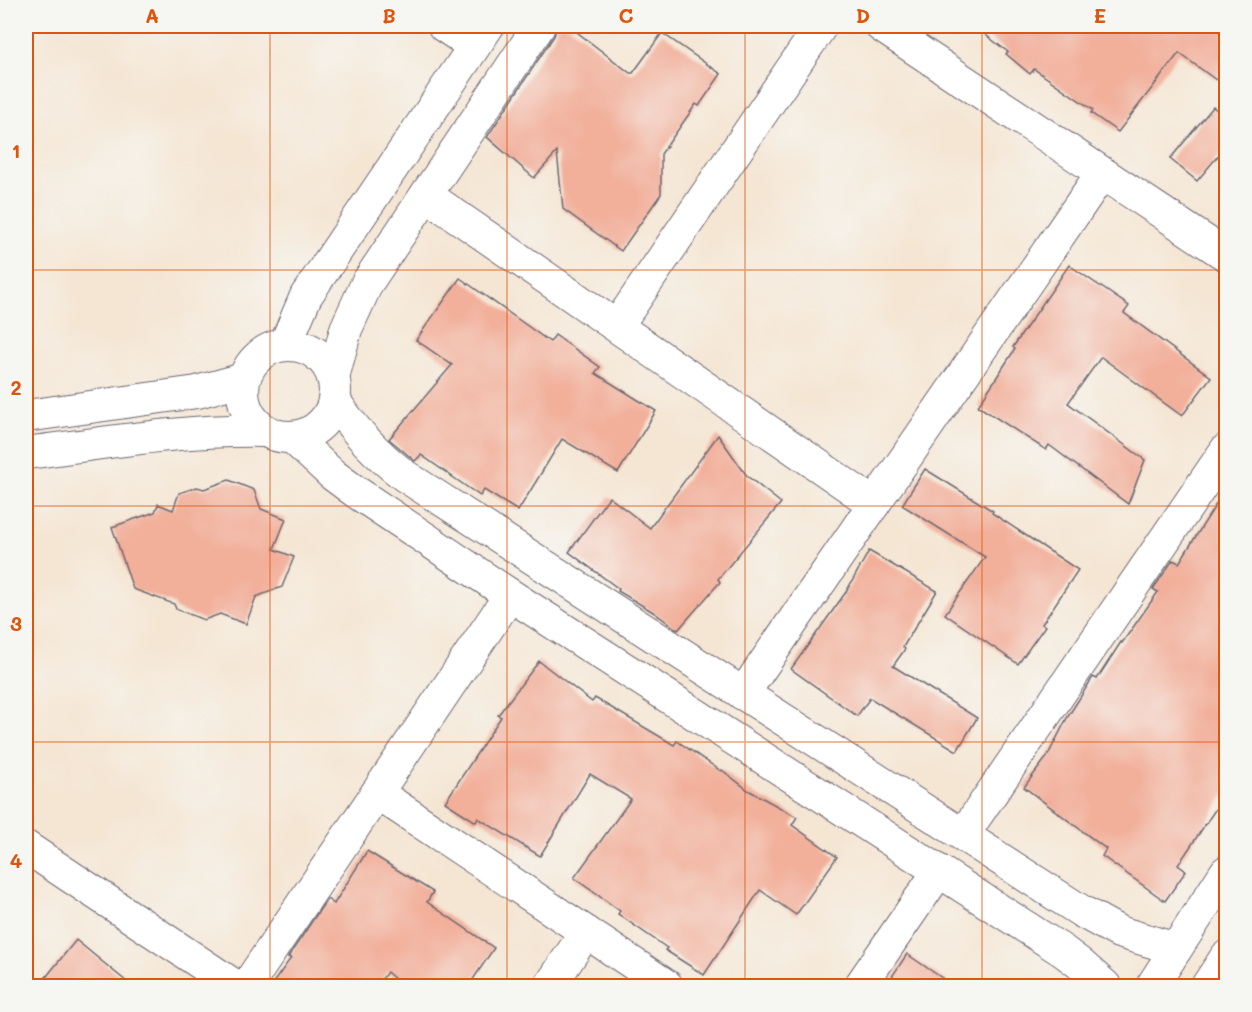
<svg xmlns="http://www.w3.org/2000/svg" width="1252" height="1012" viewBox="0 0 1252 1012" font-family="Mali,sans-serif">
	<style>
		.building { fill: #f2af9a }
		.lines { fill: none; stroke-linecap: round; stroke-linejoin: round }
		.street-casing { stroke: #6c6771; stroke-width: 34 }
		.street { stroke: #fff; stroke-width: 32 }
		.grid { fill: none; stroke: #de560e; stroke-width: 1.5; stroke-opacity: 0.55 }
		.neatline { fill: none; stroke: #de560e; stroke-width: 2 }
		.grid-label { font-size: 20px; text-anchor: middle; font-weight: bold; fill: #de560e }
	</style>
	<rect width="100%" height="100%" fill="#f6f6f2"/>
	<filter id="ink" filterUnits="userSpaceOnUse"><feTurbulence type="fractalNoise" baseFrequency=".0167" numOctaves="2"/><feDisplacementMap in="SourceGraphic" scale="12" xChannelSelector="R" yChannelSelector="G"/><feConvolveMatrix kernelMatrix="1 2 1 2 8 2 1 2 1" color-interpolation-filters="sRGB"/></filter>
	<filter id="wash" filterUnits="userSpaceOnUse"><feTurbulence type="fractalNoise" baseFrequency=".008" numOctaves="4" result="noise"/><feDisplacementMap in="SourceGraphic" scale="24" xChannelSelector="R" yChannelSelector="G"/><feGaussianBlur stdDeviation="1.35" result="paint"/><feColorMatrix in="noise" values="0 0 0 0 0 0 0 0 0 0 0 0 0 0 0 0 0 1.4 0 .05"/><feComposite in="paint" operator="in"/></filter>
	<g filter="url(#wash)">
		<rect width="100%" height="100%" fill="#f5e6d4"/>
		<g id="blocks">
			<!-- building -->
			<g class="building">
				<path d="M557 26H569L630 73H633L662 33 721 74 699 106 696 104 661 154V194L621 251 563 209 557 152 534 178 487 137 554 36Z"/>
				<path d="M974 26H1227V64L1216 80 1179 53 1118 132 1091 113 1093 110 1034 69 1030 74 1006 54 1008 52Z"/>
				<path d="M1213 107 1227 118V145L1197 181 1170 159Z"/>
				<path d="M1069 265 1129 306 1124 313 1211 377 1182 416 1101 357 1068 403 1145 460 1128 504 1049 445 1046 450 978 406 1015 349 1013 347Z"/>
				<path d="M460 278 550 342 555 335 600 367 595 373 656 411 618 473 562 439 518 511 484 490 480 496 421 455 415 461 389 439 452 365 416 340Z"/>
				<path d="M718 435 747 476 781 503 718 579 720 582 678 630 653 612 618 591 619 589 569 552 609 497 650 528Z"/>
				<path d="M925 469 993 511 992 513 1078 570 1042 624 1045 626 1018 664 945 614 985 557 902 505Z"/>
				<path d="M229 480 254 490 261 509 286 519 274 549 294 557 282 587 256 597 246 624 220 614 204 620 176 609 174 604 133 589 112 527 155 512 158 504 173 510 179 493 197 487 204 489Z"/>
				<path d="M1227 487V792L1178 865 1186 871 1165 901 1102 856 1106 849 1024 787 1047 757 1067 718 1093 677 1097 679 1121 642 1122 643 1158 592 1153 589 1173 560 1179 563Z"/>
				<path d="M869 551 937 591 903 647 905 649 893 666 977 718 957 751 870 698 857 716 791 669 846 592Z"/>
				<path d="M539 661 592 702 595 698 674 745 677 741 721 771 722 770 748 790 797 817 792 825 837 857 796 915 760 890 704 975 665 950 667 948 618 914 620 911 574 878 631 799 590 774 540 856 478 818 476 822 445 802 501 717 498 715Z"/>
				<path d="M367 851 433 892 427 902 494 948 468 987H404L387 972 376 987H270L291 958 288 957 327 899 334 904Z"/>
				<path d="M76 940 133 987H38Z"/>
				<path d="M907 954 955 987H885Z"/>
			</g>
		</g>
	</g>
	<g filter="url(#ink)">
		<use href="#blocks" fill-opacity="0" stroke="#6c6771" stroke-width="1.5"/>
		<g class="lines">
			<!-- street casing -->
			<g class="street-casing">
				<g id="street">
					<path d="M444 26 474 46"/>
					<path d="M881 26 1226 255"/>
					<path d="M426 195 874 504"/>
					<path d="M617 326 821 26"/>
					<path d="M285 345 306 296 488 26"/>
					<circle cx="289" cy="391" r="46"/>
					<path d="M333 378 346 329 367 283 539 26"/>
					<path d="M334 400C354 431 376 454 405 476L1081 911 1119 932 1176 949"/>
					<path d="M26 416 197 392 244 379"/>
					<path d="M292 437 333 475 356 492 510 595 1063 951 1079 963 1105 986"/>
					<path d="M26 453C105 443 185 429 265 431"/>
					<path d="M743 694 1102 173"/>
					<path d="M377 793 667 986"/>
					<path d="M963 835 1226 450"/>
					<path d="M26 847 235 986"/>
					<path d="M247 986 510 595"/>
					<path d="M550 986 586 932"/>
					<path d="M860 986 939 871"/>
					<path d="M1152 986 1226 872"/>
					<path d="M1207 986 1226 957"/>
				</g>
			</g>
			<!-- street -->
			<use href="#street" class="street"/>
		</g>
	</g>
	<!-- grid -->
	<path class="grid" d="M270 26V986M507 26V986M745 26V986M982 26V986M26 270H1226M26 506H1226M26 742H1226"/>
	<!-- margin -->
	<rect width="1252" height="1012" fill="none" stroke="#f6f6f2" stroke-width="66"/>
	<rect x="33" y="33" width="1186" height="946" class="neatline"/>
	<g class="grid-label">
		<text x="152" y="23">A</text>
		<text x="389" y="23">B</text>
		<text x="626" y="23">C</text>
		<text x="863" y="23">D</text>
		<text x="1100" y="23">E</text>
		<text x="16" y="158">1</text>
		<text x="16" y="395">2</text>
		<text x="16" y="631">3</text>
		<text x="16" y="868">4</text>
	</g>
</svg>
